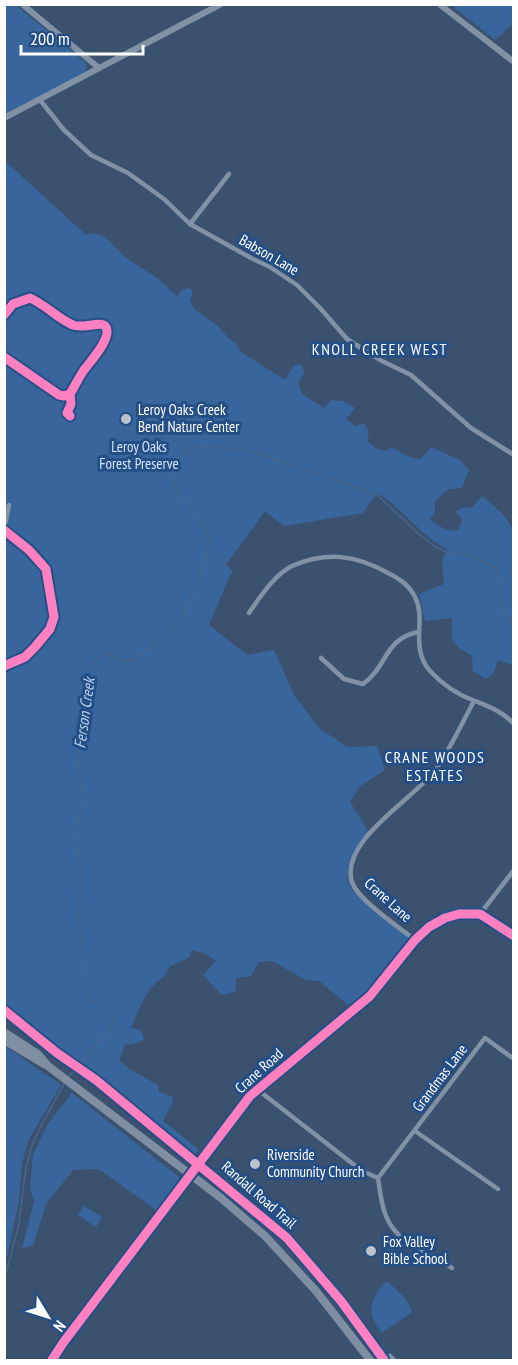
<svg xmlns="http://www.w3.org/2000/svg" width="518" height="1365" viewBox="0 0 518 1365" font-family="'PT Sans Narrow',sans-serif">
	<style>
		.green { fill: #38669c }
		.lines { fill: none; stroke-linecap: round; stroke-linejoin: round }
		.stream { stroke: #48668c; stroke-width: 1.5 }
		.minor { stroke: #8192a6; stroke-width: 4.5 }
		.tertiary { stroke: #8192a6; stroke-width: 6 }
		.primary { stroke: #808ea3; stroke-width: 8 }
		.cycleway-casing { stroke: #244f86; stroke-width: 13 }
		.cycleway { stroke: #ff80c0; stroke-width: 9 }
		.poi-dot { fill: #bac2cd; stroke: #244f86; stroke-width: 2 }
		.labels { text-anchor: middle; stroke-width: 6; stroke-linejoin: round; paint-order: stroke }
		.street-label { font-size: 15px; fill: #fff; stroke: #244f86 }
		.poi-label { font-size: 15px; fill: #fff; stroke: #244f86; text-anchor: start }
		.park-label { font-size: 15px; fill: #d2e3f7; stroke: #244f86 }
		.neighbourhood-label { font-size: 16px; letter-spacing: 1.5px; fill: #fff; stroke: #244f86 }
		.water-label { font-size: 16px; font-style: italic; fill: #bad3f0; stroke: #244f86 }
	</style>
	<rect width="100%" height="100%" fill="#3a5270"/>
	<!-- green -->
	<g class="green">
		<path d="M5 5H16L86 63 87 68 84 73 5 114Z"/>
		<path d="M451 5H513V24L495 40Z"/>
		<path d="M4 160 86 235 92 233 104 236 126 258 157 278 178 297 181 290 189 288 193 292 190 301 194 309 218 326 228 338 236 343 241 352 285 380 294 365 300 364 305 371 298 383 302 394 324 408 331 400 343 401 355 408 346 419 355 426 364 423 369 432 367 441 377 449 386 451 392 447 405 455 419 460 431 447 460 460 469 470 462 488 448 489 435 501V513L430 519C438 526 447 532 458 530L462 520 456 511 461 508 473 507 482 496C517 525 516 527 512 571L513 603 512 602 514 606 513 665 498 660 493 674 486 679 473 671 472 656 459 648 452 640V618L425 621 419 594 444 584 442 560 447 549C419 535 403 508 377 493L363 513 284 526 265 511 226 565 233 572 230 575 209 625 247 655 274 650 294 695 319 728 347 747 377 746 385 770 360 786 350 802 368 831C355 849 341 868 352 890L409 937 407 943 368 993 352 1008 319 981 306 980 272 961 259 962 251 976 236 978 235 992 222 995 203 975 216 961 204 953 192 950 189 958 170 966C163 982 160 977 151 988 142 1000 137 1014 131 1028L141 1030 144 1039 138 1043 125 1045 119 1060 129 1069 158 1085 159 1092 172 1097 173 1102 163 1121 199 1150 193 1155 123 1100 95 1075 53 1046 47 1038 5 1013Z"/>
		<path d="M5 1046 61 1085 29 1139 22 1163 19 1201 5 1265Z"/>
		<path d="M72 1093 179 1177 178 1184 157 1211 99 1169 73 1170 46 1204 33 1246 22 1248 34 1201 30 1189 33 1155 47 1125Z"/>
		<path d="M84 1206 102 1217 96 1227 78 1215Z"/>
		<path d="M387 1281C396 1290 409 1299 412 1312L382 1333C366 1315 369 1296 387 1281Z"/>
	</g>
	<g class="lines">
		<!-- stream -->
		<g class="stream">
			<path d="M68 1077 111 1027 114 1019 112 1014 93 1001 83 985 84 964 79 920 81 872 76 835 77 822 84 803 78 764V750L86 725 85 701 90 670 97 658 104 654 111 655 119 660 128 662 137 659 179 621 186 610 205 563 209 540 207 531 176 489 172 479 173 471 177 460 185 452 195 447 207 446 256 452 377 495 420 535 436 547 451 554 471 555 495 567 500 576 502 608 514 629"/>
			<path d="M4 1281 19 1224 26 1167 33 1143 43 1122 64 1084"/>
		</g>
		<!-- minor -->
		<g class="minor">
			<path d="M40 100 64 130 91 155 128 173 164 199 190 224 251 258 270 267 297 285 320 308 347 339 382 361 411 375 471 428 514 455"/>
			<path d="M190 224 229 174"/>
			<path d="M4 530 9 505"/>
			<path d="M249 613C260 597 274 575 292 566 327 551 356 555 388 573 400 579 409 585 415 597 427 620 409 647 430 671 442 684 458 695 475 701 490 707 503 712 514 724"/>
			<path d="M321 658 344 679 363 684C388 666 384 639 418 632"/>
			<path d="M480 914 514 870"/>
			<path d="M415 940C400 928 357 899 352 882 339 840 416 798 436 769 451 748 462 723 474 701"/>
			<path d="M258 1090 362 1171 378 1178"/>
			<path d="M415 1131 498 1189"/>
			<path d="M452 1268C429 1253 396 1243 386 1216 381 1204 380 1191 378 1178L485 1038 514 1059"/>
			<path d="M390 1356 394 1360"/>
			<path d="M52 1360 63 1343 250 1096 370 996 415 940 429 927 445 918 459 914H480L514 936"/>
		</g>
		<!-- tertiary -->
		<g class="tertiary">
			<path d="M22 4 99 68"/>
			<path d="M439 4 514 62"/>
			<path d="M4 118 221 4"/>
		</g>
		<!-- primary -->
		<g class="primary">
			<path d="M4 1032 38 1054 48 1066 221 1198 265 1236 316 1291 370 1360"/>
			<path d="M4 1040 44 1064"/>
		</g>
		<!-- cycleway casing -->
		<g class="cycleway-casing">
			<g id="cycleway">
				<path d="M4 315 13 304 30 298C46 305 58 319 73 325 82 329 100 321 105 326 114 336 90 362 84 370 79 377 75 386 70 394L71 404 67 413 70 416"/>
				<path d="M4 357 59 395 64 396 70 394"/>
				<path d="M4 530 29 550 46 569 54 617 50 629 35 647 25 657 4 666"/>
				<path d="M4 1010 57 1053 96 1080 287 1238 341 1301 384 1360"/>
				<path d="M52 1360 63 1343 250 1096 370 996 415 940 429 927 445 918 459 914H480L514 936"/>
			</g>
		</g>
		<!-- cycleway -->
		<use href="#cycleway" class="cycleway"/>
	</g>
	<!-- markers -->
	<g class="poi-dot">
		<circle cx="126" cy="419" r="6"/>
		<circle cx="255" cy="1164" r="6"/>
		<circle cx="371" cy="1251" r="6"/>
	</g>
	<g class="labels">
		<!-- street labels -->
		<g class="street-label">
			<text transform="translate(269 255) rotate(30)" y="5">Babson Lane</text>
			<text transform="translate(388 900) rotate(42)" y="5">Crane Lane</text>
			<text transform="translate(259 1071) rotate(-42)" y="5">Crane Road</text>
			<text transform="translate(440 1078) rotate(-53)" y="5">Grandmas Lane</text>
			<text transform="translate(259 1195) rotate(41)" y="5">Randall Road Trail</text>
		</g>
		<!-- poi labels -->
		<g class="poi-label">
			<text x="138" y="415">Leroy Oaks Creek<tspan x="138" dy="17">Bend Nature Center</tspan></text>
			<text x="267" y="1160">Riverside<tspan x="267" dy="17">Community Church</tspan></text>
			<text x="383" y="1247">Fox Valley<tspan x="383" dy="17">Bible School</tspan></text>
		</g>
		<!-- park labels -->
		<g class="park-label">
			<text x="139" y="452">Leroy Oaks<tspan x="139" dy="17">Forest Preserve</tspan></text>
		</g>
		<!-- neighbourhood labels -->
		<g class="neighbourhood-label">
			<text x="380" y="355">KNOLL CREEK WEST</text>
			<text x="435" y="763">CRANE WOODS<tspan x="435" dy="18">ESTATES</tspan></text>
		</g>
		<!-- water labels -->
		<g class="water-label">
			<text transform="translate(84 713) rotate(-82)" y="6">Ferson Creek</text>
		</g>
	</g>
	<!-- border -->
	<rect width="518" height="1365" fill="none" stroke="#ffffff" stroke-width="12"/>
	<!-- north arrow -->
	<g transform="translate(48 1317) rotate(128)" stroke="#244f86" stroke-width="4.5" paint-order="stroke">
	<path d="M0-4.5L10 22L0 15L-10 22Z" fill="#ffffff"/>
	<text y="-9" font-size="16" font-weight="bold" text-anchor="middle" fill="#ffffff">N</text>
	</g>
	<!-- scale -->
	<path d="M21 45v9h122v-9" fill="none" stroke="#ffffff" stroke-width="3"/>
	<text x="30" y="45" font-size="18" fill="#ffffff" stroke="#244f86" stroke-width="4.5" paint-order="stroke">200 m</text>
</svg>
